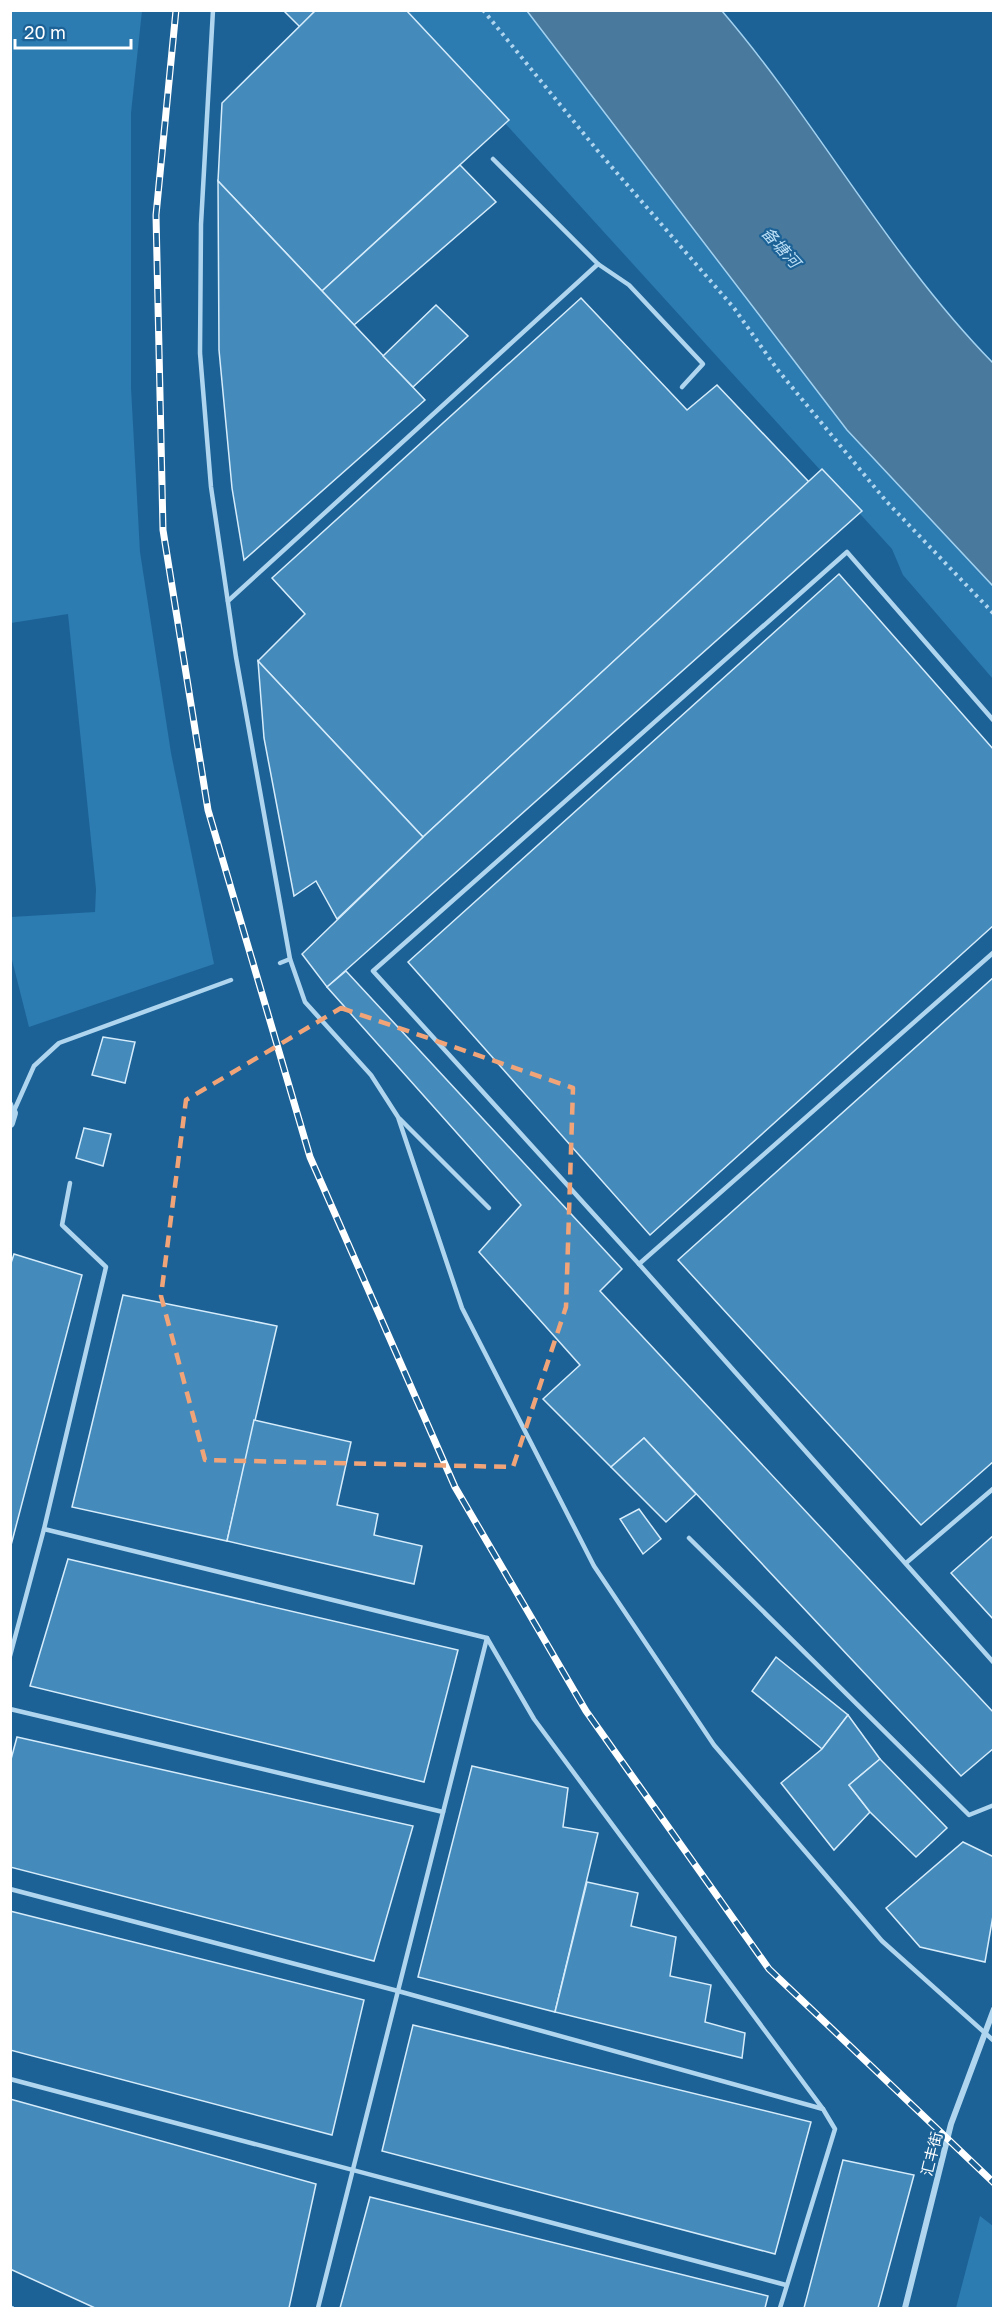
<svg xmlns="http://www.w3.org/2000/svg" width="1004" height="2319" viewBox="0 0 1004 2319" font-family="'Golos Text','Noto Sans SC',sans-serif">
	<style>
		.green { fill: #2c7bb1 }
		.water { fill: #497a9e; stroke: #a3d2f1; stroke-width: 1.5 }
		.building { fill: #448bbc; stroke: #d6ecfb; stroke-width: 1.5 }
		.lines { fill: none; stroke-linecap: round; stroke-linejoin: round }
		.path { stroke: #afd5ef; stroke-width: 4; stroke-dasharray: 3 4.5; stroke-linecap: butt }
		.service { stroke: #afd5ef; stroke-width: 4.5 }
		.minor { stroke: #afd5ef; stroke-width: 6 }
		.tertiary { stroke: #afd5ef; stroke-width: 10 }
		.rail-casing { stroke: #fff; stroke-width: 7 }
		.rail { stroke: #1c6296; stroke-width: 4.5; stroke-dasharray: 14; stroke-linecap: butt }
		.marked { fill: none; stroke: #f2a479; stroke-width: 4.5; stroke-dasharray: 12 8; stroke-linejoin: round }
		.labels { text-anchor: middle; stroke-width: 4.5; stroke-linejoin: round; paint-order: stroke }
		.street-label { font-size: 15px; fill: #fff; stroke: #1c6296 }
		.water-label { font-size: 16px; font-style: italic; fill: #bcdff6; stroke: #1c6296 }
	</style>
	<rect width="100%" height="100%" fill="#1c6296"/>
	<!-- green -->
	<g class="green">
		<path d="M11 10 142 11 131 113V388L140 552 171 753 214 964 29 1027 11 956V917L95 912 96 889 68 614 11 623Z"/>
		<path d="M403 11H527L847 430 993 586V679L903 575 892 549Z"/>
		<path d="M980 2216 993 2226V2308H956Z"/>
	</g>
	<!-- water -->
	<path class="water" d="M527 11H722C818 123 889 257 993 363V586L847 430Z"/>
	<!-- building -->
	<g class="building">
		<path d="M283 10H316L300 27Z"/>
		<path d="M316 10H406L509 120 322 291 218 181 222 103Z"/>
		<path d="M460 165 496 202 354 325 322 291Z"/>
		<path d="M218 181 425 400 244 560 232 488 219 350Z"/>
		<path d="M581 298 687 410 717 385 809 482 423 837 258 661 305 614 272 578Z"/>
		<path d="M436 305 468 336 413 387 383 356Z"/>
		<path d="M822 469 862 511 327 987 302 954 423 837Z"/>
		<path d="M839 574 994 750V925L650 1235 408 962Z"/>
		<path d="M258 661 423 837 337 919 316 881 294 896 264 738Z"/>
		<path d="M346 971 622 1269 600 1291 994 1713V1748L961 1776 644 1438 611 1467 543 1399 580 1365 479 1252 521 1205 327 987Z"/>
		<path d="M994 977V1461L921 1525 678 1260Z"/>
		<path d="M103 1037 135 1042 125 1083 92 1075Z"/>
		<path d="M84 1128 111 1134 103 1166 76 1158Z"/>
		<path d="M14 1254 82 1275 10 1549V1266Z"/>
		<path d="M123 1295 277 1326 227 1541 72 1507Z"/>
		<path d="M254 1420 351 1442 337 1505 378 1514 374 1535 422 1546 414 1584 227 1541Z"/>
		<path d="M644 1438 696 1494 666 1522 611 1467Z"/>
		<path d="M639 1509 661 1539 643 1554 620 1519Z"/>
		<path d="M994 1535V1620L951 1573Z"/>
		<path d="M68 1559 458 1650 424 1782 30 1686Z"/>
		<path d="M776 1657 848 1715 822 1749 752 1691Z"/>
		<path d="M848 1715 880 1759 849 1785 870 1812 834 1850 781 1783 822 1749Z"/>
		<path d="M17 1737 413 1826 374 1961 10 1867V1763Z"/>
		<path d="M880 1759 947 1828 916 1857 870 1812 849 1785Z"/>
		<path d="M472 1766 568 1788 563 1827 598 1833 555 2012 418 1977Z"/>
		<path d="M963 1842 994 1857V1910L985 1962 920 1947 886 1908Z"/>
		<path d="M587 1882 638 1893 631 1926 676 1937 670 1976 711 1985 705 2022 745 2033 742 2058 555 2012Z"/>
		<path d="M10 1911 364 2000 332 2135 10 2050Z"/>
		<path d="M413 2025 811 2122 775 2254 382 2151Z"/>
		<path d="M10 2099 316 2184 289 2308H95L10 2269Z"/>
		<path d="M843 2160 914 2175 878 2308H804Z"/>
		<path d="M370 2197 768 2296 765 2308H340Z"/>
	</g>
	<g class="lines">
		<!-- path -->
		<path class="path" d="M483 10 597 150 734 308 777 369 886 501 994 614"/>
		<!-- service -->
		<g class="service">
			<path d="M213 10 201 224 200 353 211 487 236 657 290 959 305 1002 371 1075 398 1117 462 1308 594 1566 714 1745 882 1941 994 2041"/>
			<path d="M598 264 629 285 703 364 682 387"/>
			<path d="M228 601 598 264 493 159"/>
			<path d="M994 952 639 1264 994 1663"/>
			<path d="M280 963 290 959"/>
			<path d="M13 1113 34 1066 59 1043 231 980"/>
			<path d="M400 1119 489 1208"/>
			<path d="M639 1264 373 971 847 552 994 721"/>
			<path d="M44 1529 487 1638 318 2308"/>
			<path d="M689 1538 969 1815 994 1805"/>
			<path d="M906 1563 994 1488"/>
			<path d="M487 1638 534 1719 823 2109"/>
			<path d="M10 1656 44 1529 106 1267 62 1225 70 1183"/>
			<path d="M10 1709 443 1812"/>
			<path d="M10 1889 398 1991 823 2109 835 2129 780 2308"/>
			<path d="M10 2079 786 2285"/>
			<path d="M10 2308H12"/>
		</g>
		<!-- minor -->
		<g class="minor">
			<path d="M10 1104 13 1113"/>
			<path d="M905 2308 951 2124 994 2009"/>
		</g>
		<!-- tertiary -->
		<path class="tertiary" d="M10 1123 13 1113"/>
		<!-- rail casing -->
		<g class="rail-casing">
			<path id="rail" d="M176 10 156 215 163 530 208 810 310 1157 455 1487 586 1711 769 1969 994 2183"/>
		</g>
		<!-- rail -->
		<use href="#rail" class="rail"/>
	</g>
	<!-- marked area -->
	<path class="marked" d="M341 1008 573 1088 566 1307 513 1467 205 1460 161 1296 186 1100Z"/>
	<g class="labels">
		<!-- street labels -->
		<g class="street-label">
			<text transform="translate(932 2154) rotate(-76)" y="5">汇丰街</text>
		</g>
		<!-- water labels -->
		<g class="water-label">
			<text transform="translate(781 247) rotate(48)" y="6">备塘河</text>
		</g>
	</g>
	<!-- border -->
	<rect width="1004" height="2319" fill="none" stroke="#ffffff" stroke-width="24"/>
	<!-- scale -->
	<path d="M15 39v9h116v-9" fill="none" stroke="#ffffff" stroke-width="3"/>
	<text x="24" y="39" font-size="18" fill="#ffffff" stroke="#1c6296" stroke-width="4.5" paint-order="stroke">20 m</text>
</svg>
